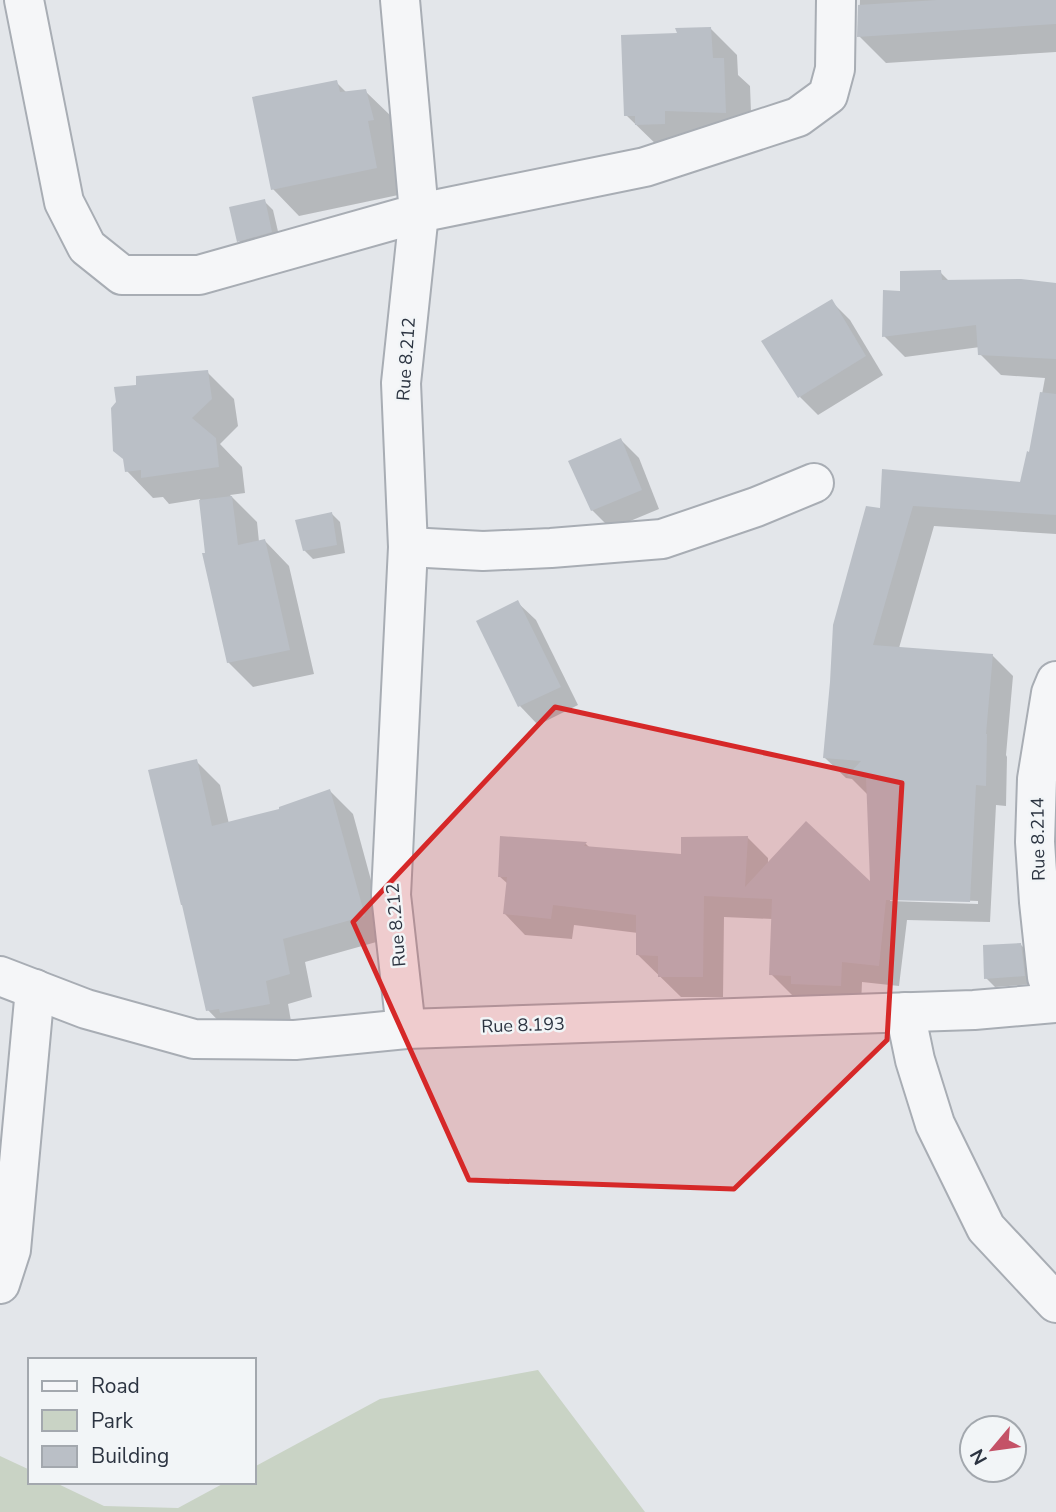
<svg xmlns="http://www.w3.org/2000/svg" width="1056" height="1512" viewBox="0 0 1056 1512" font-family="'Nunito Sans',sans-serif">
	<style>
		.green { fill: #c9d3c5 }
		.shadow { fill: #0003; fill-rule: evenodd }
		.building { fill: #babfc6 }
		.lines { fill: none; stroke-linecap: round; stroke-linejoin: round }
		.street-casing { stroke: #a8adb4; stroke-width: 42 }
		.street { stroke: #f5f6f8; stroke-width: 38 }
		.marked { fill: #d62828; fill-opacity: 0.2; stroke: #d62828; stroke-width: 5; stroke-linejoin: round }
		.labels { text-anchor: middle; stroke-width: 5; stroke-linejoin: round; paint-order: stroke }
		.street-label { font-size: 18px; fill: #2c3441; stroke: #f2f5f7 }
	</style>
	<rect width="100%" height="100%" fill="#e3e6ea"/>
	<!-- green -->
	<path class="green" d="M538 1370 645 1512H0V1456L30 1470V1482H54L104 1506 178 1508 226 1482H254V1467L380 1399Z"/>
	<!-- shadow -->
	<g class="shadow">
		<path d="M860 0H1056V52L886 63 859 36Z"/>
		<path d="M711 29 737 55 738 75 750 86 752 139 663 151 626 115 679 35Z"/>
		<path d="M336 82 347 93 365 91 392 117 399 146 394 147 403 194 299 216 273 189Z"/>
		<path d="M264 201 273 210 280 240 248 250 239 241Z"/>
		<path d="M940 272 950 282 1056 285V534L934 526 899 648 992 655 1013 676 1006 755 1007 757 1006 806 996 805 990 922 907 920 899 986 862 982 861 1006 813 1004 805 996 792 995 771 974 773 919 724 917 723 997H681L637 954 638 933 574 925 572 939 525 935 505 914 508 884 499 876 502 838 586 844 590 848 683 856 747 837 768 858V865L872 885 868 795 852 779 846 778 825 758 881 510 1022 484 1031 454 1045 378 1001 375 980 354V347L905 357 884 336 901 293ZM890 898 978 901V904L890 901Z"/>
		<path d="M832 302 850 320 883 375 818 415 800 397Z"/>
		<path d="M207 372 234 399 238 426 220 444 242 467 245 493 230 495 257 522 259 542 265 541 289 566 314 674 253 687 228 662 207 554 200 499 169 504 163 497 153 498 127 471 138 386Z"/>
		<path d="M621 440 639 458 659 509 611 529 592 510Z"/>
		<path d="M331 513 340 522 345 553 313 559 304 550Z"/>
		<path d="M517 602 536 620 578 705 538 725 520 706 478 622Z"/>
		<path d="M196 761 220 785 229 824 281 810 330 791 353 814 387 939 305 962 312 997 288 1004 292 1027 231 1034 208 1010Z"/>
		<path d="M1021 945 1030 954 1033 984 995 987 986 978Z"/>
	</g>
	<!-- building -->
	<g class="building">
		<path d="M937 0H1056V24L857 37 858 5Z"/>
		<path d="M711 27 713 58H724L726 113 665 111V124L635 125V116H624L621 35 677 33 675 28Z"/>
		<path d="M337 80 340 92 366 89 374 120 368 121 377 168 271 190 252 97Z"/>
		<path d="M265 199 272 232 237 242 229 207Z"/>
		<path d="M941 270 942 280 1021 279 1056 283V359L978 355 976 325 882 337 883 290 900 291V271Z"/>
		<path d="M832 299 866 356 798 398 761 341Z"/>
		<path d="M208 370 212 399 192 418 216 438 219 467 141 478V470L125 472 123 459 113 451 111 408 116 402 114 387 136 385V376Z"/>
		<path d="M1040 392 1056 394V515L913 506 873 645 993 654 986 734H987L986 786 976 785 970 902 886 900 879 966 842 962 841 986 791 984V976L769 975 772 899 704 896 703 977H658V956L636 955V915L553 905 551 919 503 914 507 877H498L500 836 587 842 584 846 681 854V837L748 836 745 887 806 821 870 881 866 777 847 776 861 761 823 758 830 682 833 625 866 506 880 508 882 469 1020 482 1027 451 1029 452Z"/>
		<path d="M621 438 642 490 591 511 568 461Z"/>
		<path d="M232 496 238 545 265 539 290 650 227 663 202 553H205L199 500Z"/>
		<path d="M332 512 337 545 303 551 295 520Z"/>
		<path d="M518 600 561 687 518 707 476 621Z"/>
		<path d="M197 759 212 826 279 809V807L330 789 365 916 283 939 290 974 266 981 270 1004 220 1013 219 1009 206 1011 182 905H181L148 770Z"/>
		<path d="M1021 943 1025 976 984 979 983 945Z"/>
	</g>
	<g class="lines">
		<!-- street casing -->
		<g class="street-casing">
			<g id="street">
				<path d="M24 0 64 202 87 247 122 275H199L419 213 400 0"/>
				<path d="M408 547 483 551 551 548 662 539 756 507 814 483"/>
				<path d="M1056 681 1051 693 1037 779 1035 842 1039 902 1047 977 1056 996"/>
				<path d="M0 976 86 1009 194 1039 295 1040 406 1029 974 1010 1056 1003"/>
				<path d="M905 1012 915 1060 935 1124 986 1228 1056 1303"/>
				<path d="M406 1029 391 895 408 547 401 383 419 213 645 167 798 117 828 95 835 69 836 0"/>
				<path d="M0 1284 11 1250 35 989"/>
			</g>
		</g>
		<!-- street -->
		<use href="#street" class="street"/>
	</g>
	<!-- marked area -->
	<path class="marked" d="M555 707 902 783 887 1040 734 1189 469 1180 353 922Z"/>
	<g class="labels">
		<!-- street labels -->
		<g class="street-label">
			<text transform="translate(406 359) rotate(-86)" y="6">Rue 8.212</text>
			<text transform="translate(1038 839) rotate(-91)" y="6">Rue 8.214</text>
			<text transform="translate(396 925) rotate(-95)" y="6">Rue 8.212</text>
			<text transform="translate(523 1025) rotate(-2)" y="6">Rue 8.193</text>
		</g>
	</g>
	<!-- legend -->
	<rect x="28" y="1358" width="228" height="126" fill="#f2f5f7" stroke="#a3a8ae" stroke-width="2"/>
	<rect x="42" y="1381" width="35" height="10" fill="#f5f6f8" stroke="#a3a8ae" stroke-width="2"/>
	<text x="91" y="1393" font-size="21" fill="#2c3441">Road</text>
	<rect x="42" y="1410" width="35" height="21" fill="#c9d3c5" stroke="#a3a8ae" stroke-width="2"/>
	<text x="91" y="1428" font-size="21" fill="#2c3441">Park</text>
	<rect x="42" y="1446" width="35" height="21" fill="#babfc6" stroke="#a3a8ae" stroke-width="2"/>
	<text x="91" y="1463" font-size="21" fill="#2c3441">Building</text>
	<!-- north arrow -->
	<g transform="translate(993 1449) rotate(241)"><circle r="33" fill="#f2f5f7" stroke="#a3a8ae" stroke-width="2"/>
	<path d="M0-5L12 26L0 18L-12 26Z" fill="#c45267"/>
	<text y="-10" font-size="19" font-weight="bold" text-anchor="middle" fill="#2c3441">N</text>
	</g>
</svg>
